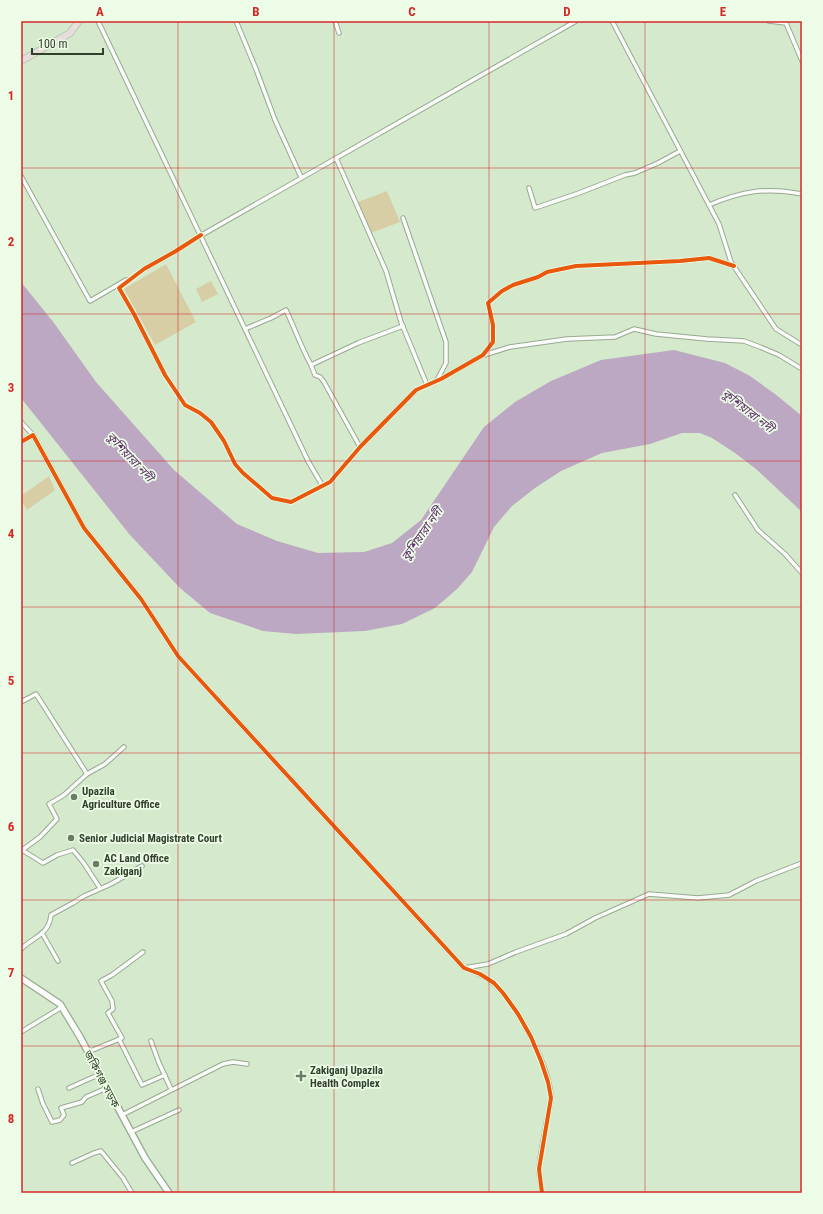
<svg xmlns="http://www.w3.org/2000/svg" width="823" height="1214" viewBox="0 0 823 1214" font-family="'Roboto Condensed','Noto Sans Bengali',sans-serif">
	<style>
		.green { fill: #d7cea6 }
		.water { fill: #bca8c2 }
		.lines { fill: none; stroke-linecap: round; stroke-linejoin: round }
		.minor-casing { stroke: #99a992; stroke-width: 5.5 }
		.tertiary-casing { stroke: #99a992; stroke-width: 6 }
		.secondary-casing { stroke: #99a992; stroke-width: 8 }
		.trunk-casing { stroke: #bfcaba; stroke-width: 8 }
		.minor { stroke: #f9fcf8; stroke-width: 3.5 }
		.tertiary { stroke: #f9fcf8; stroke-width: 4.5 }
		.secondary { stroke: #f9fcf8; stroke-width: 5.5 }
		.trunk { stroke: #e6deda; stroke-width: 6 }
		.cycleway-casing { stroke: #edfce6; stroke-width: 6 }
		.cycleway { stroke: #e8590c; stroke-width: 4 }
		.grid { fill: none; stroke: #d62828; stroke-width: 1; stroke-opacity: 0.55 }
		.poi-dot { fill: #6a7c63; stroke: #edfce6; stroke-width: 1.5 }
		.labels { text-anchor: middle; stroke-width: 3.5; stroke-linejoin: round; paint-order: stroke }
		.poi-label { font-size: 11px; font-weight: bold; fill: #30402a; stroke: #edfce6; text-anchor: start }
		.street-label { font-size: 11px; fill: #30402a; stroke: #edfce6 }
		.water-label { font-size: 12px; font-style: italic; fill: #5c2e6c; stroke: #edfce6 }
		.neatline { fill: none; stroke: #d62828; stroke-width: 1.5 }
		.grid-label { font-size: 13px; text-anchor: middle; font-weight: bold; fill: #d62828 }
	</style>
	<rect width="100%" height="100%" fill="#d5eacd"/>
	<!-- green -->
	<g class="green">
		<path d="M387 191 400 222 371 233 358 202Z"/>
		<path d="M166 264 196 322 155 345 124 289Z"/>
		<path d="M211 281 218 294 202 302 196 289Z"/>
		<path d="M49 476 55 490 27 510 21 500V496Z"/>
	</g>
	<!-- water -->
	<path class="water" d="M21 282 54 323 96 382 174 470 237 524 277 541 318 553 364 552 392 543 421 520 484 427 515 402 551 381 601 360 674 350 725 363 750 376 775 394 802 416V512L756 469 735 453 712 438 700 433H682L650 444 602 453 561 471 535 488 512 506 494 527 472 572 457 589 435 608 402 624 365 631 296 634 263 631 210 613 180 588 130 535 21 398Z"/>
	<g class="lines">
		<!-- minor casing -->
		<g class="minor-casing">
			<g id="minor">
				<path d="M98 21 308 461 322 485"/>
				<path d="M236 21 256 69 275 120 301 177"/>
				<path d="M335 21 339 33"/>
				<path d="M612 21 719 224 731 262 776 329 802 345"/>
				<path d="M769 21 786 23 802 61"/>
				<path d="M336 158 386 271 401 322 427 385"/>
				<path d="M21 176 90 301 126 280"/>
				<path d="M529 188 535 208 579 193 625 175 635 173 658 163 680 151"/>
				<path d="M709 205C742 191 766 187 802 194"/>
				<path d="M403 218 446 342V363L437 380"/>
				<path d="M201 235 176 251 144 269 119 288 134 314 165 375 185 405 200 413 211 422 224 441 235 464 243 473 272 498 291 502 330 482 361 446 416 390 441 379 483 355 493 342V325L488 303 502 291 513 285 538 277 547 272 576 266 680 261 709 258 734 266"/>
				<path d="M200 236 576 21"/>
				<path d="M245 329 271 318 286 310C295 329 301 347 311 365L358 343 403 326"/>
				<path d="M484 355 510 347 567 339 615 337 634 329 656 334 707 339 744 341 760 347 779 355 802 369"/>
				<path d="M311 365 315 375 320 377 324 382 360 447"/>
				<path d="M21 422 33 435"/>
				<path d="M735 495 758 530 785 554 802 573"/>
				<path d="M21 702 36 694 87 774 105 764 124 747"/>
				<path d="M22 850 43 863 57 855 73 850 83 862 100 888"/>
				<path d="M21 851 40 837 57 819 49 804 64 795 87 774"/>
				<path d="M42 933 58 961"/>
				<path d="M21 949C33 937 49 935 51 915L73 903 84 896 111 884 142 866"/>
				<path d="M464 968 488 964 516 952 566 934 595 918 649 894 698 898 729 895 756 881 802 863"/>
				<path d="M465 968C475 972 486 976 494 984 517 1005 549 1065 551 1097 551 1105 548 1115 546 1124 544 1138 540 1154 539 1169 539 1177 541 1185 542 1193"/>
				<path d="M21 1032 62 1007"/>
				<path d="M119 1039 142 1085 165 1075"/>
				<path d="M151 1041 159 1063 171 1089"/>
				<path d="M88 1052 122 1038 108 1013 113 1009 112 1001 101 981 112 975 143 952"/>
				<path d="M69 1088 100 1074"/>
				<path d="M38 1089 43 1104 52 1122 60 1120 64 1115 61 1108 82 1102 86 1097 107 1088"/>
				<path d="M122 1115 223 1064 233 1062 247 1064"/>
				<path d="M131 1132 179 1110"/>
				<path d="M72 1163 94 1153 101 1151 123 1178 132 1193"/>
			</g>
		</g>
		<!-- tertiary casing -->
		<g class="tertiary-casing">
			<path id="tertiary" d="M21 442 33 435 84 528 141 599 178 656 464 968"/>
		</g>
		<!-- secondary casing -->
		<g class="secondary-casing">
			<path id="secondary" d="M21 978 60 1004 80 1037 145 1158 169 1193"/>
		</g>
		<!-- trunk casing -->
		<g class="trunk-casing">
			<path id="trunk" d="M21 61 70 33 79 21"/>
		</g>
		<!-- minor -->
		<use href="#minor" class="minor"/>
		<!-- tertiary -->
		<use href="#tertiary" class="tertiary"/>
		<!-- secondary -->
		<use href="#secondary" class="secondary"/>
		<!-- trunk -->
		<use href="#trunk" class="trunk"/>
		<!-- cycleway casing -->
		<g class="cycleway-casing">
			<g id="cycleway">
				<path d="M201 235 176 251 144 269 119 288 134 314 165 375 185 405 200 413 211 422 224 441 235 464 243 473 272 498 291 502 330 482 361 446 416 390 441 379 483 355 493 342V325L488 303 502 291 513 285 538 277 547 272 576 266 680 261 709 258 734 266"/>
				<path d="M21 442 33 435 84 528 141 599 178 656 464 968 480 974 494 983 503 993 518 1014 531 1037 541 1061 548 1082 551 1098 539 1169 542 1193"/>
			</g>
		</g>
		<!-- cycleway -->
		<use href="#cycleway" class="cycleway"/>
	</g>
	<!-- grid -->
	<path class="grid" d="M178 21V1193M334 21V1193M489 21V1193M645 21V1193M21 168H802M21 314H802M21 461H802M21 607H802M21 753H802M21 900H802M21 1046H802"/>
	<!-- markers -->
	<g class="poi-dot">
		<circle cx="74" cy="797" r="4"/>
		<circle cx="71" cy="838" r="4"/>
		<circle cx="96" cy="864" r="4"/>
		<path d="M299 1070h4v4h4v4h-4v4h-4v-4h-4v-4h4z"/>
	</g>
	<g class="labels">
		<!-- poi labels -->
		<g class="poi-label">
			<text x="82" y="795">Upazila<tspan x="82" dy="13">Agriculture Office</tspan></text>
			<text x="79" y="842">Senior Judicial Magistrate Court</text>
			<text x="104" y="862">AC Land Office<tspan x="104" dy="13">Zakiganj</tspan></text>
			<text x="310" y="1074">Zakiganj Upazila<tspan x="310" dy="13">Health Complex</tspan></text>
		</g>
		<!-- street labels -->
		<g class="street-label">
			<text transform="translate(102 1079) rotate(62)" y="4">জকিগঞ্জ সড়ক</text>
		</g>
		<!-- water labels -->
		<g class="water-label">
			<text transform="translate(748 411) rotate(38)" y="4">কুশিয়ারা নদী</text>
			<text transform="translate(130 457) rotate(47)" y="4">কুশিয়ারা নদী</text>
			<text transform="translate(422 534) rotate(-55)" y="4">কুশিয়ারা নদী</text>
		</g>
	</g>
	<!-- border -->
	<rect width="823" height="1214" fill="none" stroke="#edfce6" stroke-width="44"/>
	<!-- scale -->
	<path d="M32 48v6h71v-6" fill="none" stroke="#30402a" stroke-width="2"/>
	<text x="38" y="48" font-size="12" fill="#30402a" stroke="#edfce6" stroke-width="3" paint-order="stroke">100 m</text>
	<rect x="22" y="22" width="779" height="1170" class="neatline"/>
	<g class="grid-label">
		<text x="100" y="16">A</text>
		<text x="256" y="16">B</text>
		<text x="412" y="16">C</text>
		<text x="567" y="16">D</text>
		<text x="723" y="16">E</text>
		<text x="11" y="100">1</text>
		<text x="11" y="246">2</text>
		<text x="11" y="392">3</text>
		<text x="11" y="538">4</text>
		<text x="11" y="685">5</text>
		<text x="11" y="831">6</text>
		<text x="11" y="977">7</text>
		<text x="11" y="1123">8</text>
	</g>
</svg>
